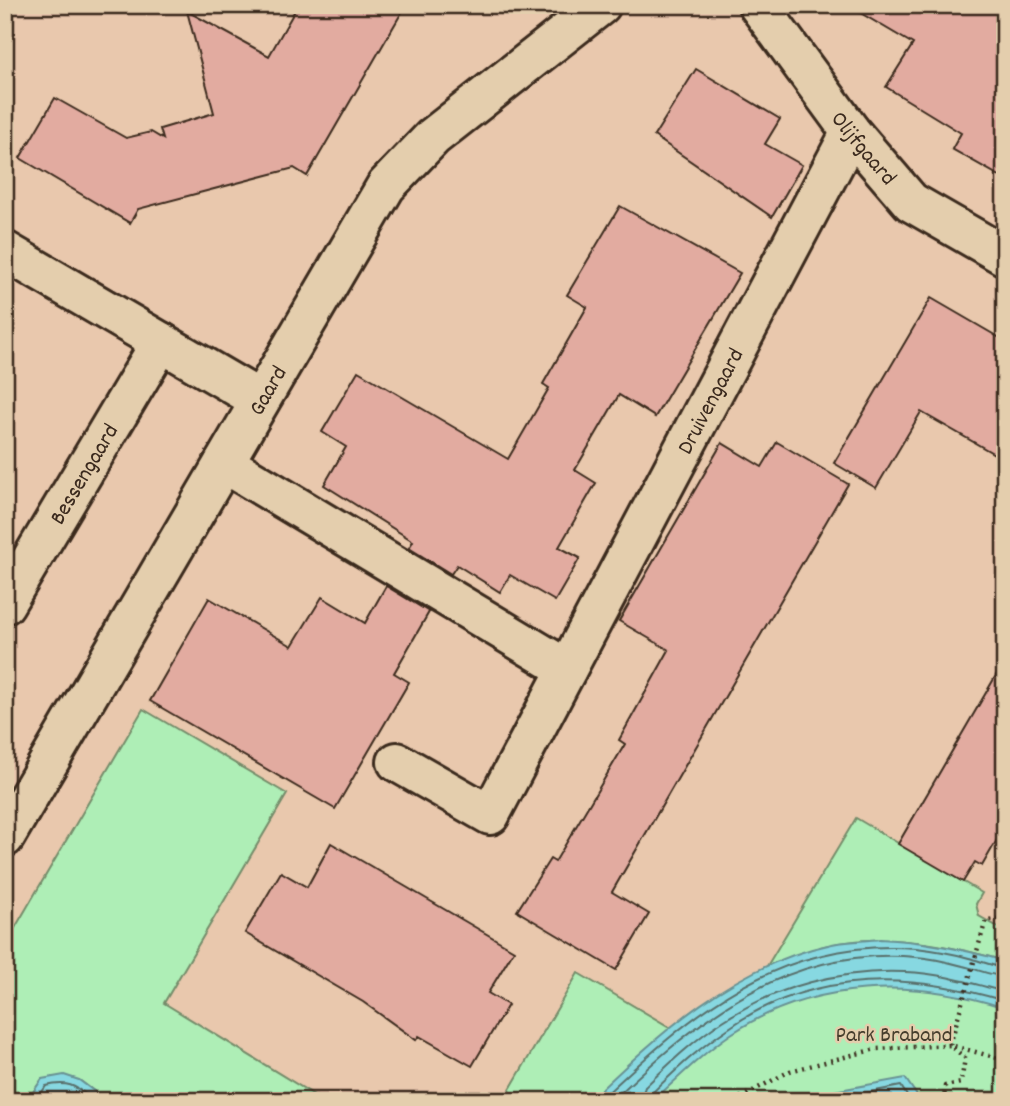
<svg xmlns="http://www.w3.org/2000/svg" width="1010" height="1106" viewBox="0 0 1010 1106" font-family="Dekko,sans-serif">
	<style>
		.green { fill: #aeeeb6; stroke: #748c6a; stroke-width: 2 }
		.water { fill: #87d8e1; stroke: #699293; stroke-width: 2 }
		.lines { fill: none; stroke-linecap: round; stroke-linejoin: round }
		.shore { stroke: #59706c; stroke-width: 2 }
		.building { fill: #e2aba0; stroke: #3b2a1e; stroke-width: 2 }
		.street-casing { stroke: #3b2a1e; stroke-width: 44 }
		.secondary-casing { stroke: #3b2a1e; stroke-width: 44 }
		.path { stroke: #3b2a1e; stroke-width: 4.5; stroke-dasharray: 2 5; stroke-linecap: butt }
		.street { stroke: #e4cead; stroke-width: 38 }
		.secondary { stroke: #e4cead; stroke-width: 38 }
		.labels { text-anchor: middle; stroke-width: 5; stroke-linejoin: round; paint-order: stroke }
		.street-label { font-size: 23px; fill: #3b2a1e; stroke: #e4cead }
		.park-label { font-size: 23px; fill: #463e2d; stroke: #e4cead }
	</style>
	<rect width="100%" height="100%" fill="#e9c8ad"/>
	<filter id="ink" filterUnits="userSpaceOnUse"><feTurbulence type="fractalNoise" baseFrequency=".0143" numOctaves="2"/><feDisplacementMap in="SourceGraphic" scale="14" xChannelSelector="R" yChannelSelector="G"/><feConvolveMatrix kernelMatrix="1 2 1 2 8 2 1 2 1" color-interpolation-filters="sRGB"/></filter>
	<g filter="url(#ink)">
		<!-- green -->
		<g class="green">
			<path d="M143 709 287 794 164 1003 324 1101H107L79 1080 42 1079 27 1101H5V945Z"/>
			<path d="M856 818 982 893 976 904 979 916 1005 931V961C949 945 892 933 834 944 811 948 788 958 767 966Z"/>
			<path d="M578 973 671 1028 589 1101H503Z"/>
			<path d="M829 974 1005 987V1101H624L633 1092Z"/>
		</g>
		<!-- water -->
		<g class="water">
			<path d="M880 939C923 941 963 949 1005 961V1008C913 978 813 980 731 1034 703 1053 678 1078 653 1101H589C660 1033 733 965 832 944 848 941 864 941 880 939Z"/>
			<path d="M64 1075 79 1080 107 1101H27L42 1079Z"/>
			<path d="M905 1078 918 1097 915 1101H807L823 1093Z"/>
		</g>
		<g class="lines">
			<!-- shore -->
			<g class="shore">
				<path d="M36 1101 46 1086C70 1080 76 1087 95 1101"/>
				<path d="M599 1101C692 1013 779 937 916 948 933 950 952 953 969 958 980 961 993 966 1005 968"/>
				<path d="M612 1101C699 1018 788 945 916 957 931 958 948 962 963 966 977 969 991 976 1005 976"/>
				<path d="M640 1101 645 1087C669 1064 695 1039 723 1021 777 986 841 969 905 972 939 973 972 983 1005 992"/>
				<path d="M649 1101 652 1093C675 1071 699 1048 726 1030 810 970 910 972 1005 1001"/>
				<path d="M824 1101 901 1086 910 1101"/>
			</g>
		</g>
		<!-- building -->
		<g class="building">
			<path d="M298 5H406L307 176 294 168 138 209 130 223 20 158 55 98 126 138 151 132 163 139 160 129 214 113 187 11 269 56Z"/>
			<path d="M847 5H1005V179L952 149 961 133 886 87 913 44Z"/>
			<path d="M696 69 780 119 765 144 802 165 772 217 654 136Z"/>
			<path d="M620 206 740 273 655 417 619 395 575 470 596 483 559 547 580 558 555 601 510 575 500 592 457 565 451 574 409 548 413 541 324 485 346 447 322 432 358 371 508 459 549 388 543 384 587 307 567 295Z"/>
			<path d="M931 298 1005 341V460L921 412 876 488 834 463Z"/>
			<path d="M777 442 848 484 612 892 649 914 616 970 517 911 550 859 555 862 625 744 619 740 669 650 619 621 722 443 762 467Z"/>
			<path d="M386 586 429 612 394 673 409 682 335 809 150 701 209 598 292 646 322 597 365 623Z"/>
			<path d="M1005 660V826L982 866 975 862 963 882 898 844Z"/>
			<path d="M331 843 514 950 488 993 508 1005 472 1066 419 1036 416 1040 363 1002 245 933 281 872 307 887Z"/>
		</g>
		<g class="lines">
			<!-- street casing -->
			<g class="street-casing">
				<g id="street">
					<path id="s1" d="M758 5 851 132 911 202 1005 256"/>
					<path d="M5 251 260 400"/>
					<path d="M224 463 567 669"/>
					<path id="s2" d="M5 604 161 342"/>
					<path id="s3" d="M397 762 490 815 851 132"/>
				</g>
			</g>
			<!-- secondary casing -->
			<g class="secondary-casing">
				<g id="secondary">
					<path id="s4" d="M5 837 386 186 433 137 601 5"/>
				</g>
			</g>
			<!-- path -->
			<g class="path">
				<path d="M734 1101 790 1071 876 1049 950 1045 1005 1060"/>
				<path d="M944 1101 945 1086 961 1083 965 1058 950 1045 986 920 1005 918"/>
			</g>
			<!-- street -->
			<use href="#street" class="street"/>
			<!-- secondary -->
			<use href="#secondary" class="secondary"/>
		</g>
	</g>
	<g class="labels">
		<!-- street labels -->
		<g class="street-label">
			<text dy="8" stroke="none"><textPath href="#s1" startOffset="178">Olijfgaard</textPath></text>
			<text dy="8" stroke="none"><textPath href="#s4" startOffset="518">Gaard</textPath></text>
			<text dy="8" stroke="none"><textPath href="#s3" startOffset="576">Druivengaard</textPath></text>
			<text dy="8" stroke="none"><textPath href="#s2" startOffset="152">Bessengaard</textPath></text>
		</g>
		<!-- park labels -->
		<g class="park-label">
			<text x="894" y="1041">Park Braband</text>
		</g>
	</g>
	<!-- margin -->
	<rect width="1010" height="1106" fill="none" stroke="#e4cead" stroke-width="28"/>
	<rect x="14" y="14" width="982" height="1078" fill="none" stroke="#3b2a1e" stroke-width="2.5" filter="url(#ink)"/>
</svg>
